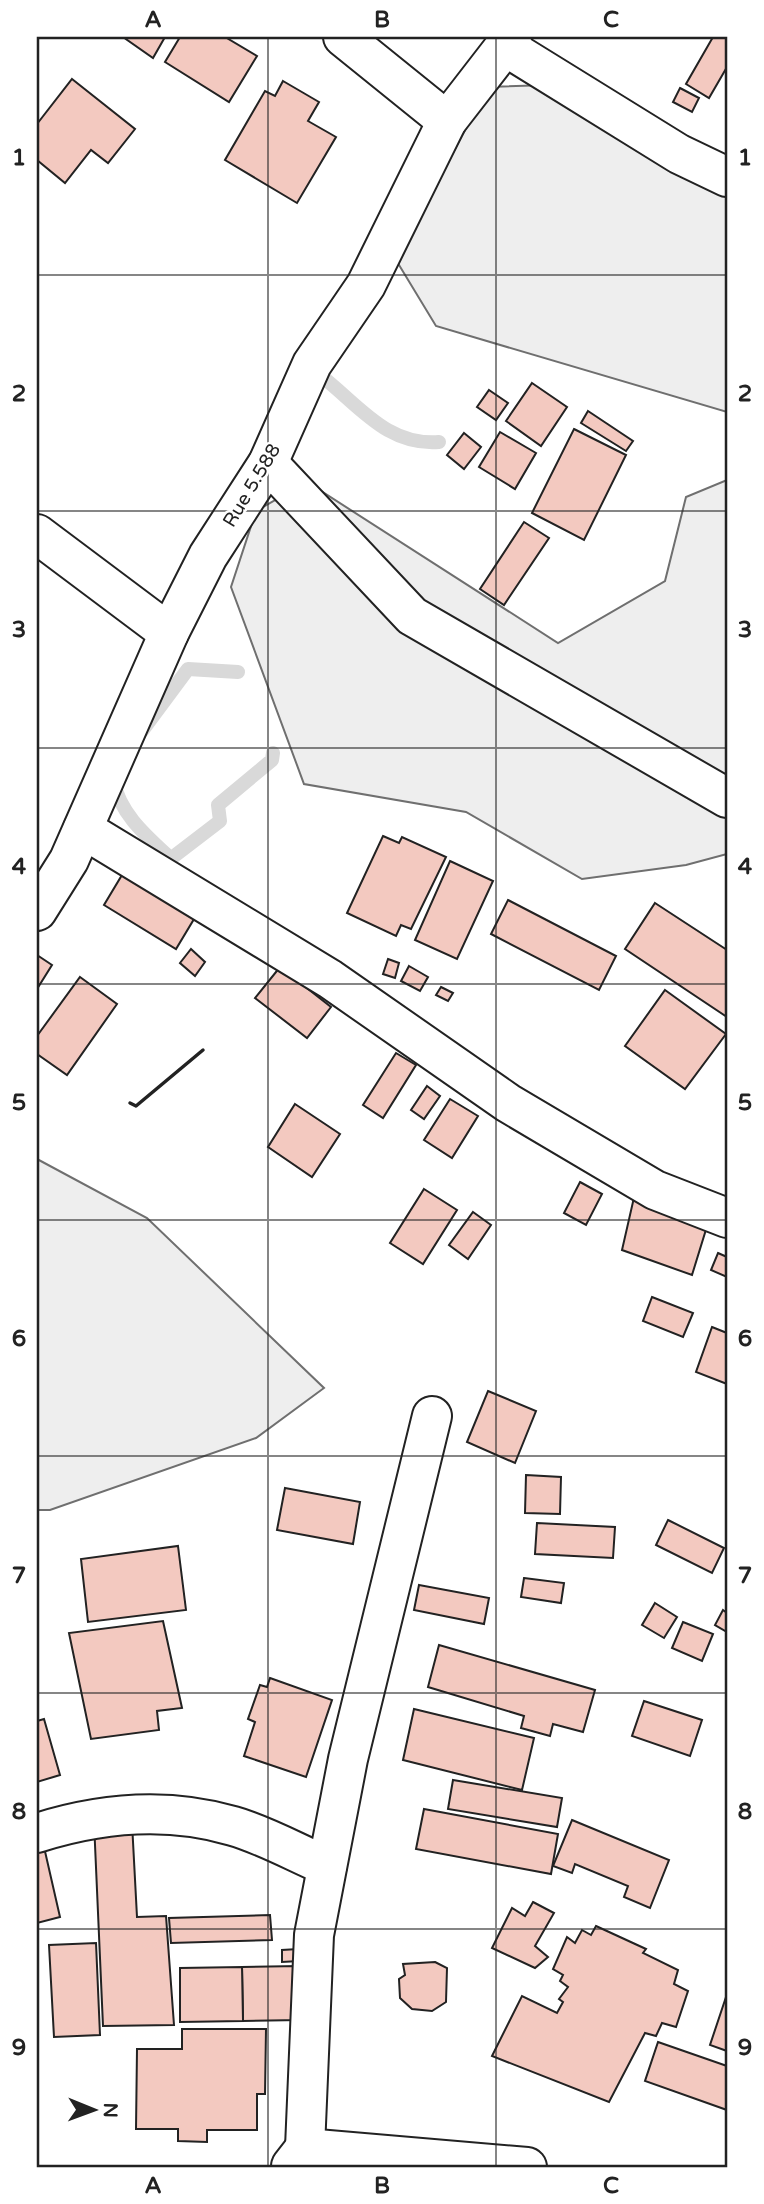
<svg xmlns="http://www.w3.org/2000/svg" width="764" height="2204" viewBox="0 0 764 2204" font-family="'Varela Round',sans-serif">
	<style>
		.green { fill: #eee; stroke: #6f6f6f; stroke-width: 2 }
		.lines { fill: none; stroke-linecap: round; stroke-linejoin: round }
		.stream { stroke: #d9d9d9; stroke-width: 14 }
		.building { fill: #f3c9c0; stroke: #222; stroke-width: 2 }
		.street-casing { stroke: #222; stroke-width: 42 }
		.street { stroke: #fff; stroke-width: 38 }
		.wall { stroke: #222; stroke-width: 3.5 }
		.grid { fill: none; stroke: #222; stroke-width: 2; stroke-opacity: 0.55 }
		.labels { text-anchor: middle; stroke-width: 5; stroke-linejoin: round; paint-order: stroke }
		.street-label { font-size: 19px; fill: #222; stroke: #fff }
		.neatline { fill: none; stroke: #222; stroke-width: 2.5 }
		.grid-label { font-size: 23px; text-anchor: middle; font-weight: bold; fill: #222 }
	</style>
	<rect width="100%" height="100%" fill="#fff"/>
	<!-- green -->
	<g class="green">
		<path d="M582 84 727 178V412L436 326 396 260 488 87Z"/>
		<path d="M727 480V854L686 865 582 879 466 812 304 784 231 587 256 511 307 482 558 643 665 581 686 497Z"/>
		<path d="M37 1159 147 1218 324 1388 256 1438 50 1510H37Z"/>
	</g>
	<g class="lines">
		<!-- stream -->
		<g class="stream">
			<path d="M320 375C358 404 386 446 439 442"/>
			<path d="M142 731 188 669 238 672"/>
			<path d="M113 780C120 813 144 834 168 856L173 857 220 821 218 805 272 760 273 753"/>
		</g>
	</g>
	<!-- building -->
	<g class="building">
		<path d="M123 37H165L153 58Z"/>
		<path d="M180 37H225L257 56 229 102 165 62Z"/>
		<path d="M713 37H727V67L709 98 686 84Z"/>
		<path d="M72 79 135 129 108 163 91 150 65 183 37 160V124Z"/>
		<path d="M283 81 319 102 308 121 336 137 297 203 225 160 265 91 275 96Z"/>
		<path d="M680 88 699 98 692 112 673 102Z"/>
		<path d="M532 383 567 407 541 446 506 421Z"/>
		<path d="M489 390 508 403 496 420 477 407Z"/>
		<path d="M588 411 633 441 626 451 581 423Z"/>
		<path d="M574 429 626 455 584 540 532 513Z"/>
		<path d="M500 432 536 453 515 489 479 467Z"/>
		<path d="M464 433 481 447 464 469 447 455Z"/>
		<path d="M524 522 549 538 504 605 480 589Z"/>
		<path d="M383 836 399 843 402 837 446 857 411 929 401 925 396 936 347 913Z"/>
		<path d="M450 861 493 881 457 959 415 940Z"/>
		<path d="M128 865 200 909 176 949 104 905Z"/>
		<path d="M508 900 616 956 599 990 491 934Z"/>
		<path d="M655 903 727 950V1017L625 949Z"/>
		<path d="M191 949 205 962 195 976 180 963Z"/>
		<path d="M37 955 52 965 37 989Z"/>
		<path d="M388 959 399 963 395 978 383 974Z"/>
		<path d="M409 966 428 977 420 991 401 981Z"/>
		<path d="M280 967 331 1007 307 1038 255 998Z"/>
		<path d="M80 977 117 1004 67 1075 37 1054V1036Z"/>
		<path d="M441 987 453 993 448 1001 436 995Z"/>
		<path d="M665 990 726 1034 685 1089 625 1046Z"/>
		<path d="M396 1053 416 1065 383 1118 363 1105Z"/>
		<path d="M427 1086 440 1096 424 1119 411 1110Z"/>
		<path d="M450 1099 478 1116 452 1158 424 1140Z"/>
		<path d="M295 1104 340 1134 312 1177 268 1147Z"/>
		<path d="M580 1182 602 1194 586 1225 564 1213Z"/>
		<path d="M424 1189 457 1210 423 1264 390 1243Z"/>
		<path d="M635 1193 708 1223 692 1275 622 1250Z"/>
		<path d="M473 1212 491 1225 468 1259 449 1245Z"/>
		<path d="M718 1253 727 1257V1277L711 1270Z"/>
		<path d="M652 1297 693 1313 683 1337 643 1321Z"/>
		<path d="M712 1327 727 1333V1384L696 1372Z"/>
		<path d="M488 1391 536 1411 515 1463 467 1442Z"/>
		<path d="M526 1475 561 1477 560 1514 525 1513Z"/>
		<path d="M285 1488 360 1502 353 1544 277 1530Z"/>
		<path d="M668 1520 724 1548 712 1573 656 1545Z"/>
		<path d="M537 1523 615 1527 613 1558 535 1554Z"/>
		<path d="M178 1546 186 1610 88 1622 81 1559Z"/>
		<path d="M524 1578 564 1583 561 1603 521 1597Z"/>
		<path d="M419 1585 489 1598 484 1624 414 1610Z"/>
		<path d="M655 1603 677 1617 664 1638 642 1625Z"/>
		<path d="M723 1610 727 1613V1632L715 1625Z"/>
		<path d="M163 1621 182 1708 157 1711 159 1730 91 1739 69 1633Z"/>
		<path d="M683 1622 713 1634 702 1661 672 1648Z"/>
		<path d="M439 1645 595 1690 583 1732 553 1724 550 1736 521 1728 524 1716 428 1687Z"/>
		<path d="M270 1678 332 1700 306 1777 244 1756 255 1722 248 1719 260 1685 267 1687Z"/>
		<path d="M644 1701 702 1720 690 1756 632 1736Z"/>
		<path d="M414 1709 534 1738 522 1790 403 1760Z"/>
		<path d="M44 1719 60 1775 37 1782V1721Z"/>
		<path d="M453 1780 562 1798 557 1827 448 1809Z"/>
		<path d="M424 1809 558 1834 551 1874 416 1849Z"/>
		<path d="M572 1820 669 1860 650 1908 624 1897 628 1886 575 1864 572 1873 553 1866Z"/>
		<path d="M94 1822 132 1823 137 1917 166 1916 174 2025 103 2026Z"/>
		<path d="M44 1847 60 1917 37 1923V1849Z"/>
		<path d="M533 1902 554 1913 535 1946 548 1957 535 1968 492 1948 512 1908 525 1916Z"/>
		<path d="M270 1915 272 1940 171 1943 169 1918Z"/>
		<path d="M596 1926 646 1949 643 1953 678 1970 674 1984 688 1991 676 2027 662 2023 656 2036 645 2033 609 2102 492 2056 522 1996 557 2013 563 2002 559 1999 568 1987 560 1981 563 1975 553 1969 567 1937 575 1943 582 1930 591 1935Z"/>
		<path d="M96 1943 100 2035 54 2037 49 1945Z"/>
		<path d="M298 1949 299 1961 282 1962V1950Z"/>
		<path d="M435 1962 447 1968 446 2002 432 2011 412 2009 400 1998 399 1979 405 1975 403 1964Z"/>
		<path d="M299 1966 300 2020 243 2021 242 1967Z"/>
		<path d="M242 1967 243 2021 180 2022V1968Z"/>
		<path d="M727 1994V2051L710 2045Z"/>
		<path d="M182 2029H266L265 2094H257V2130H207V2142L178 2141V2129H136L137 2049H182Z"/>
		<path d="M658 2042 727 2066V2110L645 2081Z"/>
	</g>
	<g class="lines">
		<!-- street casing -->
		<g class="street-casing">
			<g id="street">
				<path d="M343 37 447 121"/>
				<path d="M506 47 679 154 727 177"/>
				<path d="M268 463 412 616 727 798"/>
				<path d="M37 534 169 633"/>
				<path d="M83 829 330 979 508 1103 655 1190 727 1218"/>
				<path d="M37 911 69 860 169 633 208 556 268 463 312 364 366 285 447 121 512 37"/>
				<path d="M37 1833C100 1813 168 1807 233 1826 265 1835 296 1853 327 1866"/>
				<path d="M305 2148 314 1935 348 1759 432 1416"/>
				<path d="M291 2166 305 2148 527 2167"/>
			</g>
		</g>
		<!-- street -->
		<use href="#street" class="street"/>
		<!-- wall -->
		<path class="wall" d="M130 1103 136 1106 203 1050"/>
	</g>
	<!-- grid -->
	<path class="grid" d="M268 37V2167M496 37V2167M37 275H727M37 511H727M37 748H727M37 984H727M37 1220H727M37 1456H727M37 1693H727M37 1929H727"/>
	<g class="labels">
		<!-- street labels -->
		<g class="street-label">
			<text transform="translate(251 485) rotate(-59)" y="7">Rue 5.588</text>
		</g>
	</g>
	<!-- border -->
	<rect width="764" height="2204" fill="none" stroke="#ffffff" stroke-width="77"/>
	<!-- north arrow -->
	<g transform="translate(94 2110) rotate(91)" stroke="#ffffff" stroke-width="5" paint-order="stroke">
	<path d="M0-5L12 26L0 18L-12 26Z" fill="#222222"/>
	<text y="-10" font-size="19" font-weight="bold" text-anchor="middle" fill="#222222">N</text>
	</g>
	<rect x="38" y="38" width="688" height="2128" class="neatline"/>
	<g class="grid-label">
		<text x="153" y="27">A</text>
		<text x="382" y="27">B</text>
		<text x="611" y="27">C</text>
		<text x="19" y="165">1</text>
		<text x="745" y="165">1</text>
		<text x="19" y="401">2</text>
		<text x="745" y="401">2</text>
		<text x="19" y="637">3</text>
		<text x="745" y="637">3</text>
		<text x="19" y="874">4</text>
		<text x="745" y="874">4</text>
		<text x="19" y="1110">5</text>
		<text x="745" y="1110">5</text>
		<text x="19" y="1346">6</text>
		<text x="745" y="1346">6</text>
		<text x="19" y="1583">7</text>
		<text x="745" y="1583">7</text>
		<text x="19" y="1819">8</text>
		<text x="745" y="1819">8</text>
		<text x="19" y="2055">9</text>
		<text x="745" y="2055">9</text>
		<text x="153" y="2193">A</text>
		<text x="382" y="2193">B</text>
		<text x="611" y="2193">C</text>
	</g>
</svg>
